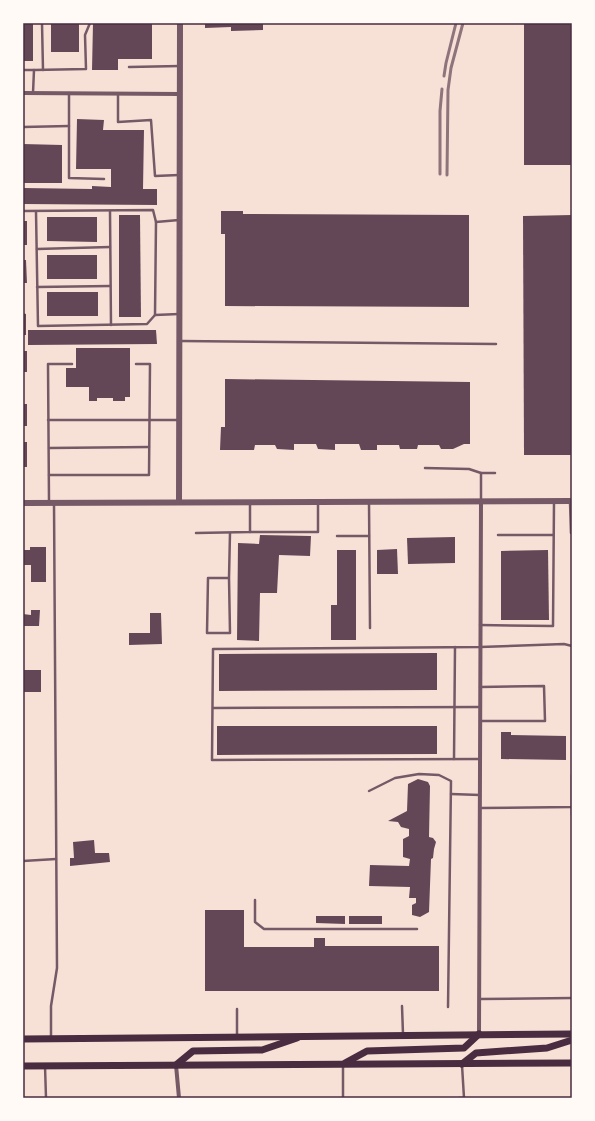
<svg xmlns="http://www.w3.org/2000/svg" width="595" height="1121" viewBox="0 0 595 1121" font-family="'Space Grotesk',sans-serif">
	<style>
		.building { fill: #644757 }
		.lines { fill: none; stroke-linecap: round; stroke-linejoin: round }
		.service { stroke: #755966; stroke-width: 2.5 }
		.minor { stroke: #755966; stroke-width: 4 }
		.tertiary { stroke: #755966; stroke-width: 6 }
		.primary { stroke: #4a2c40; stroke-width: 7 }
		.rail { stroke: #8f747c; stroke-width: 3 }
		.neatline { fill: none; stroke: #4a2c40; stroke-width: 1.5 }
	</style>
	<rect width="100%" height="100%" fill="#f7e1d7"/>
	<!-- building -->
	<g class="building">
		<rect x="23" y="23" width="10" height="38"/>
		<rect x="51" y="23" width="28" height="29"/>
		<path d="M93 23H152V59H118V70H92Z"/>
		<path d="M205 23H263V30L231 31V27L205 28Z"/>
		<rect x="524" y="23" width="48" height="142"/>
		<path d="M77 119 104 120 103 130H144L143 189H157V205L23 204V188L92 189V186L111 187V169H76Z"/>
		<path d="M23 144 62 145V183H23Z"/>
		<path d="M221 211H243V214L469 215V307L225 306V234H221Z"/>
		<path d="M119 215H140L141 317H119Z"/>
		<path d="M572 215V455H524L523 216Z"/>
		<path d="M47 217H97V242L47 241Z"/>
		<rect x="23" y="221" width="4" height="24"/>
		<rect x="47" y="255" width="50" height="24"/>
		<path d="M23 260H26L27 283H23Z"/>
		<rect x="47" y="292" width="51" height="24"/>
		<path d="M23 313 26 314V335H23Z"/>
		<path d="M28 330H156L157 344 28 345Z"/>
		<path d="M76 348H130V397H125V401H113V398H97V401H89V387H66V368H76Z"/>
		<rect x="23" y="351" width="4" height="21"/>
		<path d="M225 379 470 382V444H464L453 449H441L439 445H418L417 449H400L399 445H377V450H361L359 444H335V450L318 449 316 444H294V450L277 449 275 445H255L254 450H220L221 427H225Z"/>
		<rect x="23" y="404" width="4" height="22"/>
		<rect x="23" y="442" width="4" height="25"/>
		<path d="M260 535 311 536 310 556 279 555 277 593H260L259 641 237 640 238 543 259 544Z"/>
		<path d="M455 537V563L408 564 407 538Z"/>
		<path d="M30 547H46V582H31V565H23V550H30Z"/>
		<path d="M397 549 398 574H377V550Z"/>
		<path d="M337 550H356V640H331V605H337Z"/>
		<path d="M548 550 549 620H501V551Z"/>
		<path d="M31 610H40L39 626H23V614L31 615Z"/>
		<path d="M150 613H161L162 644 129 645V633H150Z"/>
		<path d="M437 653V690L219 691V654Z"/>
		<rect x="23" y="670" width="18" height="22"/>
		<path d="M217 726H437V754L217 755Z"/>
		<path d="M501 732H511V735L566 736V760L501 759Z"/>
		<path d="M418 779 428 782 430 786 429 837 433 838 436 842 434 849 433 858 431 859 429 912 420 917 412 915V905L416 903V898H409L410 887 369 886 370 865 409 866 410 859 403 857V839L409 836V829L401 827 398 822 388 821 407 811 408 784Z"/>
		<path d="M94 840 95 853H109L110 862 70 866V858H74L73 842Z"/>
		<path d="M205 910H244V947H314V938H325V946H439V991H205Z"/>
		<path d="M316 916H345V924L316 923Z"/>
		<rect x="349" y="916" width="33" height="8"/>
	</g>
	<g class="lines">
		<!-- service -->
		<g class="service">
			<path d="M42 23 43 70"/>
			<path d="M129 67 180 66"/>
			<path d="M23 70H34"/>
			<path d="M33 93 34 70 86 69 85 35 90 23"/>
			<path d="M69 93V178L104 179"/>
			<path d="M118 94V122L151 120 155 176 179 175"/>
			<path d="M23 127 69 126"/>
			<path d="M23 211 153 210 156 222 179 220"/>
			<path d="M110 211 111 325"/>
			<path d="M36 212 38 326 147 324 155 315"/>
			<path d="M156 222 155 315 179 314"/>
			<path d="M37 249 110 247"/>
			<path d="M37 287 110 286"/>
			<path d="M181 341 496 344"/>
			<path d="M48 420H178"/>
			<path d="M49 448 149 447"/>
			<path d="M425 468 469 469 481 473V501"/>
			<path d="M481 473H495"/>
			<path d="M49 475H149L150 364H136"/>
			<path d="M49 502 48 364H72"/>
			<path d="M369 502 370 628"/>
			<path d="M570 502 571 533H572"/>
			<path d="M250 532H318V502"/>
			<path d="M196 533 250 532V503"/>
			<path d="M498 535H553"/>
			<path d="M337 536H369"/>
			<path d="M229 578 230 633H207L208 578H229L230 533"/>
			<path d="M480 625 553 626 554 502"/>
			<path d="M480 687 544 686 545 721H480"/>
			<path d="M213 708 480 707"/>
			<path d="M454 759 455 647"/>
			<path d="M480 759 212 760 213 649 480 647 564 644 572 646"/>
			<path d="M369 791 395 778 419 774 439 775 451 781 448 1007"/>
			<path d="M451 794 480 795"/>
			<path d="M572 807V815"/>
			<path d="M480 808 572 807V775"/>
			<path d="M23 861 56 859"/>
			<path d="M255 900V922L264 929H417"/>
			<path d="M479 999 572 998"/>
			<path d="M402 1006 403 1034"/>
			<path d="M237 1009V1036"/>
			<path d="M51 1038V1006L57 968 54 503"/>
			<path d="M343 1065V1098"/>
			<path d="M45 1066 46 1098"/>
			<path d="M459 1098H464L462 1065"/>
		</g>
		<!-- minor -->
		<g class="minor">
			<path d="M23 93 180 94"/>
			<path d="M479 1034 481 502"/>
			<path d="M176 1065 179 1098"/>
		</g>
		<!-- tertiary -->
		<g class="tertiary">
			<path d="M179 502 180 23"/>
			<path d="M23 503 572 501"/>
		</g>
		<!-- primary -->
		<g class="primary">
			<path d="M23 1039 572 1034"/>
			<path d="M345 1063 367 1051 464 1048 479 1034"/>
			<path d="M462 1064 476 1053 547 1048 572 1040"/>
			<path d="M176 1065 193 1051 262 1050 297 1038"/>
			<path d="M23 1066 572 1063"/>
		</g>
		<!-- rail -->
		<g class="rail">
			<path d="M444 76 446 63 456 23"/>
			<path d="M440 174V111L442 89"/>
			<path d="M447 175 448 90 451 68 463 23"/>
		</g>
	</g>
	<!-- border -->
	<rect width="595" height="1121" fill="none" stroke="#fffaf5" stroke-width="48"/>
	<rect x="24" y="24" width="547" height="1073" class="neatline"/>
</svg>
